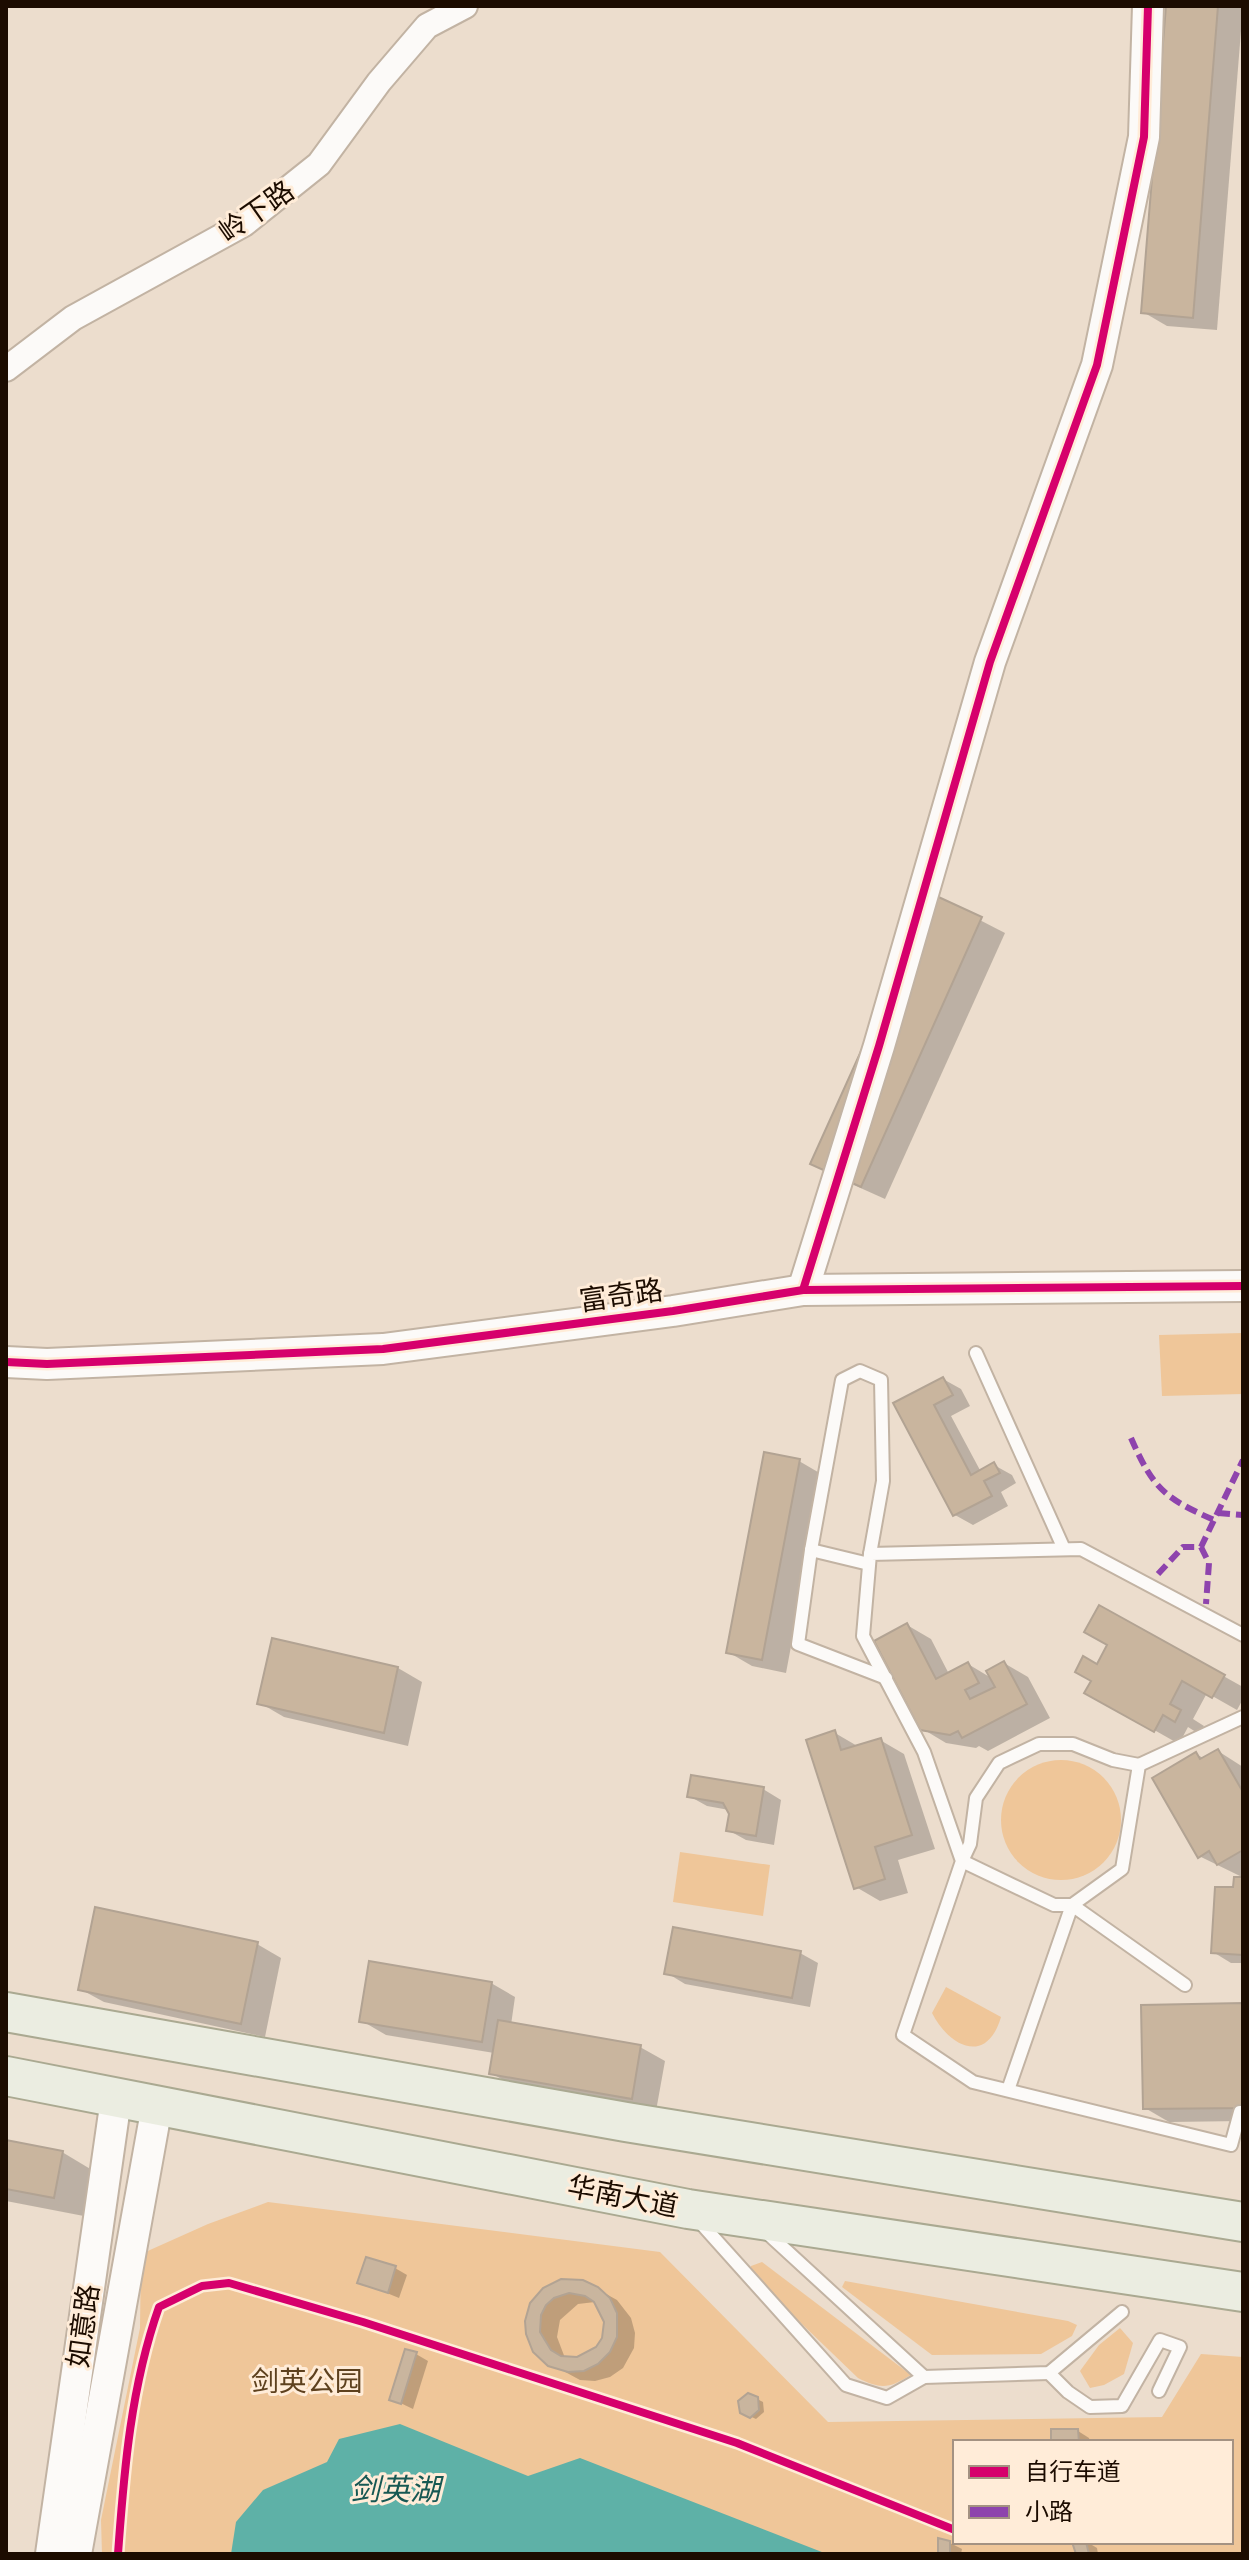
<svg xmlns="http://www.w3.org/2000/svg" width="1249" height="2560" viewBox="0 0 1249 2560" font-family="'Work Sans','Noto Sans SC',sans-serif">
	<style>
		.green { fill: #efc699; fill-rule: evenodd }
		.water { fill: #5eb1a7 }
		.shadow { fill: #0003; fill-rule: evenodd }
		.building { fill: #c9b59e; stroke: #b2a393; stroke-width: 2; fill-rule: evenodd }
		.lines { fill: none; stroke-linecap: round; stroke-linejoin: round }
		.service-casing { stroke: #c2b3a3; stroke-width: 16 }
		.minor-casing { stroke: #c2b3a3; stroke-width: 28 }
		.tertiary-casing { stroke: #c2b3a3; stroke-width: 34 }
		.primary-casing { stroke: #aaa991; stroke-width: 42 }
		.service { stroke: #fcfaf8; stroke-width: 12 }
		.minor { stroke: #fcfaf8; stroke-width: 24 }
		.tertiary { stroke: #fcfaf8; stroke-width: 30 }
		.primary { stroke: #ebede1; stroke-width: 38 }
		.quiet { stroke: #8e44ad; stroke-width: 6; stroke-dasharray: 12 6; stroke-linecap: butt }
		.cycleway-casing { stroke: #ffecd8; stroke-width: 13 }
		.cycleway { stroke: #d6006c; stroke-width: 8 }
		.labels { text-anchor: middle; stroke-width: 6; stroke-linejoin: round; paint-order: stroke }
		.street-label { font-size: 28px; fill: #1c0c00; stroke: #ffecd8 }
		.park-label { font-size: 28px; fill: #5e411e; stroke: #ffecd8 }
		.water-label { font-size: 30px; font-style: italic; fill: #175853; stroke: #ffecd8 }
	</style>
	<rect width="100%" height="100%" fill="#ecddcd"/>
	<!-- green -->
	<g class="green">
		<path d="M1243 1333V1394L1162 1396 1159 1335Z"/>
		<circle cx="1061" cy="1820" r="60"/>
		<path d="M680 1852 770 1865 763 1916 673 1902Z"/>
		<path d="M946 1987 1001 2017C987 2065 950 2048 932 2013Z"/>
		<path d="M268 2202 660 2252 828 2422 1162 2417 1201 2354 1243 2357V2554H102L101 2520 140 2328 141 2254 208 2224ZM955 2442H1231V2542H955Z"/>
		<path d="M762 2262 911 2375C889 2388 882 2390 858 2378L751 2275V2266Z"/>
		<path d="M845 2281 1068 2321 1077 2325 1072 2336 1041 2354 932 2355 842 2287Z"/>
		<path d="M1120 2328 1133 2343 1124 2374 1104 2385 1090 2388 1080 2371 1099 2345Z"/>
	</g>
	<!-- water -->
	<path class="water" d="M400 2424 528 2476 580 2458 827 2554H231L236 2522 263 2490 327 2462 339 2439Z"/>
	<!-- shadow -->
	<g class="shadow">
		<path d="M1168 6H1243L1217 330 1167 326 1143 312Z"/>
		<path d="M933 896 1005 933 885 1199 836 1177Z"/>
		<path d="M943 1379 961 1389 970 1406 951 1416 981 1472 994 1465 1012 1475 1016 1483 1001 1492 1008 1506 973 1525 955 1515 896 1404Z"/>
		<path d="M799 1461 823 1475 786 1673 752 1666 728 1652Z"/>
		<path d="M1100 1607 1243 1687V1699L1237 1710 1207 1693 1193 1719 1204 1726 1199 1734 1188 1727 1179 1744 1087 1692 1110 1645Z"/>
		<path d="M907 1625 931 1639 949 1674 968 1664 993 1679 1004 1663 1028 1677 1050 1718 988 1751 979 1746 976 1748 946 1743 921 1728Z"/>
		<path d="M273 1640 398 1668 422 1682 408 1746 284 1717 260 1703Z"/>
		<path d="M835 1733 859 1747 880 1740 904 1754 935 1849 898 1860 908 1893 880 1901 856 1887Z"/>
		<path d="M1218 1751 1243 1767 1242 1877 1199 1856 1196 1754 1205 1759Z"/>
		<path d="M763 1789 781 1800 774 1845 746 1840 728 1830 731 1814 729 1810 707 1806 689 1796Z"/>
		<path d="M1243 1879V1963H1231L1213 1952 1235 1890Z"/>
		<path d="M257 1944 281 1958 265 2037 104 2002 80 1989Z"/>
		<path d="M800 1953 818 1963 810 2007 685 1984 667 1973Z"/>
		<path d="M491 1983 515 1997 511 2025 640 2047 665 2061 656 2111 515 2087 491 2073 494 2053 386 2035 362 2021Z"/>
		<path d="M1243 2005V2121L1169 2122 1145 2108Z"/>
		<path d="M6 2142 62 2152 97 2173 89 2217 6 2201Z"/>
		<path d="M395 2268 407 2275 399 2298 360 2282Z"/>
		<path d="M550 2286 597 2289 617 2300 631 2318 635 2333 634 2348 623 2368 610 2377 595 2381 580 2380 543 2360 532 2346ZM595 2302 600 2305 606 2327 603 2339 593 2352 571 2360 565 2358 557 2337 560 2320 578 2304Z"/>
		<path d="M416 2354 428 2361 413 2409 392 2399Z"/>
		<path d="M757 2399 763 2402 764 2412 756 2419 741 2412Z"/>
		<path d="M1078 2431 1089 2438 1090 2442H1053Z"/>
		<path d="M1079 2542H1087L1097 2548 1098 2554H1078Z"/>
		<path d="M950 2543 962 2549 961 2554H940Z"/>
	</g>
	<!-- building -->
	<g class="building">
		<path d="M1166 6H1218L1193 318 1141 313Z"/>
		<path d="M932 894 982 917 861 1187 810 1164Z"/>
		<path d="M943 1377 953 1395 934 1405 971 1475 994 1462 1000 1473 984 1481 992 1496 953 1516 893 1403Z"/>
		<path d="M764 1452 800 1459 762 1660 726 1653Z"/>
		<path d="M1099 1605 1225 1675 1212 1698 1182 1681 1170 1704 1181 1710 1175 1722 1163 1715 1154 1732 1084 1693 1091 1681 1075 1672 1083 1656 1097 1664 1107 1645 1084 1632Z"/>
		<path d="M907 1623 936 1679 968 1662 979 1683 965 1690 970 1699 995 1687 986 1671 1004 1661 1027 1704 962 1738 958 1731 950 1735 920 1730 874 1641Z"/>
		<path d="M272 1638 398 1667 384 1733 257 1704Z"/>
		<path d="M835 1730 841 1750 881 1738 912 1835 875 1847 885 1879 854 1889 806 1740Z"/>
		<path d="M1218 1749 1243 1792V1850L1217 1865 1209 1851 1198 1858 1152 1778 1196 1752 1200 1759Z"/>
		<path d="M691 1775 764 1787 756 1836 726 1831 729 1814 723 1803 687 1797Z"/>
		<path d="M1234 1877H1243V1955L1211 1953 1215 1887H1233Z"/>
		<path d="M95 1907 258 1942 241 2024 78 1990Z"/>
		<path d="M673 1927 801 1951 792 1998 664 1974Z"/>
		<path d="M369 1961 492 1982 482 2042 359 2022Z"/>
		<path d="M1243 2003V2108L1143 2109 1141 2005Z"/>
		<path d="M498 2020 641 2045 632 2099 489 2074Z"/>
		<path d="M6 2140 63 2151 54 2198 6 2189Z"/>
		<path d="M366 2257 396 2266 388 2293 357 2283Z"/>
		<path d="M561 2279 583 2280 598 2287 610 2298 617 2313V2337L610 2352 598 2364 584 2371 568 2372 548 2366 533 2352 526 2334 525 2321 530 2303 543 2288ZM569 2293 585 2296 594 2302 604 2322 602 2338 596 2347 577 2357 561 2356 551 2350 540 2332 541 2315 546 2305 554 2298Z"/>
		<path d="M405 2349 417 2352 401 2404 389 2400Z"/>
		<path d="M748 2393 758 2397 759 2410 750 2418 740 2413 738 2401Z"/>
		<path d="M1051 2429H1078L1079 2442H1051Z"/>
		<path d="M938 2538 950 2541V2554H938Z"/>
		<path d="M1072 2542H1086L1089 2554H1076Z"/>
	</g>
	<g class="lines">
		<!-- service casing -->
		<g class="service-casing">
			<g id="service">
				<path d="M976 1353 1064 1549"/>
				<path d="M811 1550 869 1564"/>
				<path d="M870 1554 883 1481 881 1380 860 1371 842 1380 811 1550 798 1644 886 1678"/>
				<path d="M1243 1635 1081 1549 870 1554 863 1636 924 1752 962 1861 903 2035 973 2082 1231 2145 1240 2112H1243"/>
				<path d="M1139 1765 1113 1760 1073 1744H1039L999 1763 976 1798 970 1844 962 1861 1054 1905H1072L1185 1985"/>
				<path d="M1008 2090 1072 1905 1122 1869 1139 1765 1243 1717"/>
				<path d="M698 2220 846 2385 887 2398 924 2377"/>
				<path d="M765 2231 924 2377 1049 2373 1122 2312"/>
				<path d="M1049 2373 1068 2392 1090 2407 1122 2406 1160 2340 1180 2347 1159 2391"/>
			</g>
		</g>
		<!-- minor casing -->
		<g class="minor-casing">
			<path id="minor" d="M6 369 73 318 244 224 319 164 379 82 427 26 465 6"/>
		</g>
		<!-- tertiary casing -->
		<g class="tertiary-casing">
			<g id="tertiary">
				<path d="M803 1290 879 1046 990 662 1097 365 1144 137 1148 6"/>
				<path d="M6 1362 47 1364 383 1349 673 1311 803 1290 1243 1286"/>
				<path d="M51 2554 116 2099"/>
				<path d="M76 2554 157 2106"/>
			</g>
		</g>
		<!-- primary casing -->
		<g class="primary-casing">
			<g id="primary">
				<path d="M6 2012 626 2122 1243 2222"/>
				<path d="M6 2076 688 2209 1243 2292"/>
			</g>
		</g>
		<!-- service -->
		<use href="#service" class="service"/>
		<!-- minor -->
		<use href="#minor" class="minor"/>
		<!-- tertiary -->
		<use href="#tertiary" class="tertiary"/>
		<!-- primary -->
		<use href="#primary" class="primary"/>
		<!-- quiet -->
		<g class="quiet">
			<path d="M1131 1438C1153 1488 1164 1498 1214 1520"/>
			<path d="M1218 1513 1243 1515"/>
			<path d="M1201 1547 1209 1563 1206 1604"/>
			<path d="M1158 1574 1183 1547H1201L1243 1460"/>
		</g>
		<!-- cycleway casing -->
		<g class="cycleway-casing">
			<g id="cycleway">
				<path d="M803 1290 879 1046 990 662 1097 365 1144 137 1148 6"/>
				<path d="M6 1362 47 1364 383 1349 673 1311 803 1290 1243 1286"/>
				<path d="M118 2554C124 2470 131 2386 159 2307L202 2286 229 2283 363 2322 737 2443 955 2530"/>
			</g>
		</g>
		<!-- cycleway -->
		<use href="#cycleway" class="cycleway"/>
	</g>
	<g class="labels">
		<!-- street labels -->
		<g class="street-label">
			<text transform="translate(256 211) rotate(-35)" y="10">岭下路</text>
			<text transform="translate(621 1295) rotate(-8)" y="10">富奇路</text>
			<text transform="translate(623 2196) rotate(11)" y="10">华南大道</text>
			<text transform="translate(83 2326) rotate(-82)" y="10">如意路</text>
		</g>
		<!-- park labels -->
		<g class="park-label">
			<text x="307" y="2391">剑英公园</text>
		</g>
		<!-- water labels -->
		<g class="water-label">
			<text x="395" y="2500">剑英湖</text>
		</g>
	</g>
	<!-- border -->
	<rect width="1249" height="2560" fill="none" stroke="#1c0c00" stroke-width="16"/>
	<!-- legend -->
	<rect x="953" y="2440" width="280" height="104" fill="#ffecd8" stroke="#a49282" stroke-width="2"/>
	<rect x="969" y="2466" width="40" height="12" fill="#d6006c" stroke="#a49282" stroke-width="2"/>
	<text x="1025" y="2480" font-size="24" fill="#1c0c00">自行车道</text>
	<rect x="969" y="2506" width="40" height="12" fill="#8e44ad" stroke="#a49282" stroke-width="2"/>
	<text x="1025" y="2520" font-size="24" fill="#1c0c00">小路</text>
</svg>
